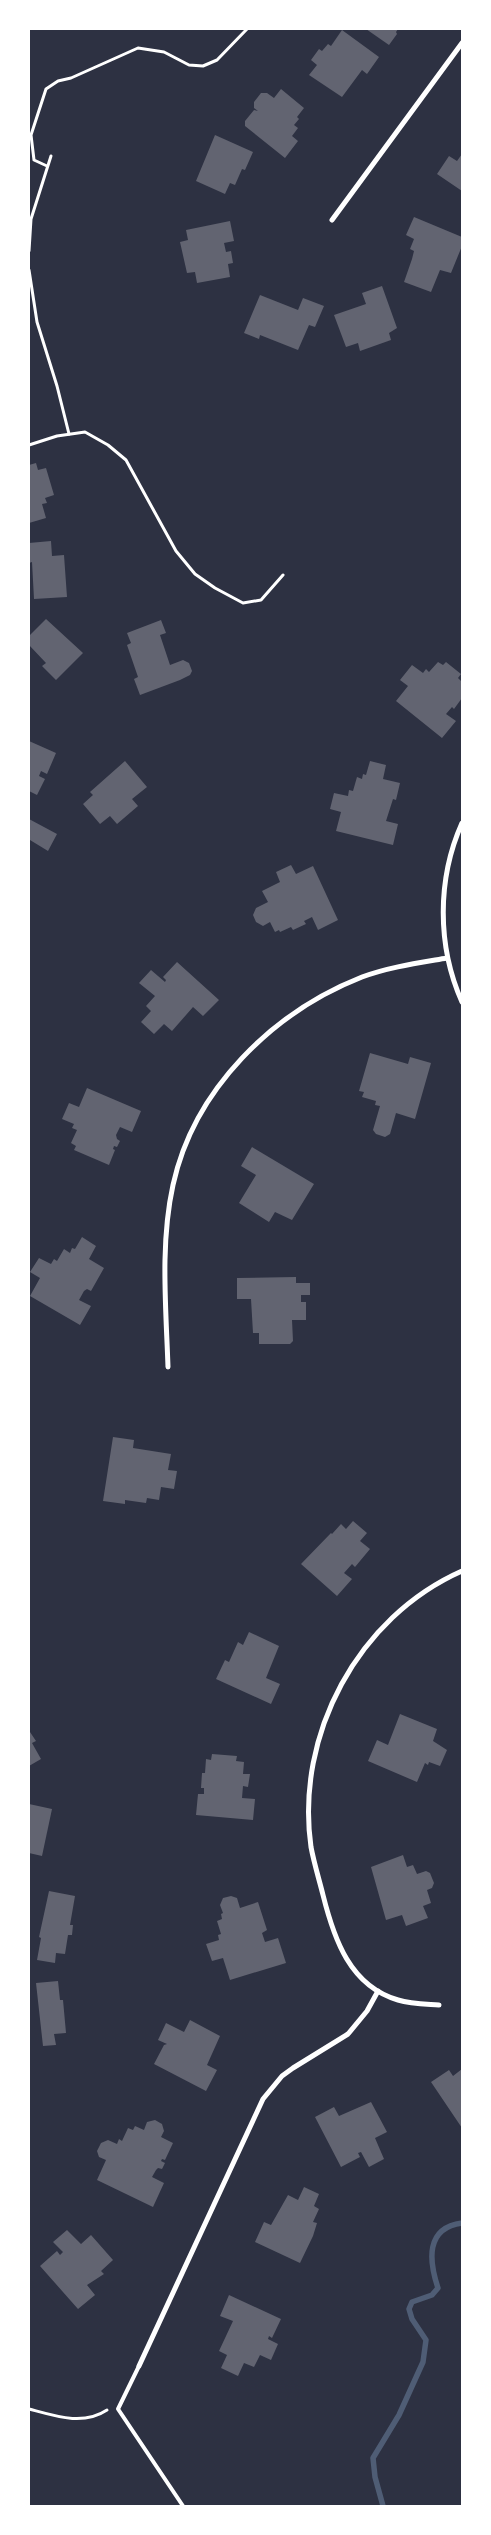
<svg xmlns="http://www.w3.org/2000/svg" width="491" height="2535" viewBox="0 0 491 2535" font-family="Lora,serif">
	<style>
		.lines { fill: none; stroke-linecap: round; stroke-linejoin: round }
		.stream { stroke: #4f5d75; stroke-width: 5.5 }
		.building { fill: #626471 }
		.path { stroke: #fff; stroke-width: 3 }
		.service { stroke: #fff; stroke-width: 4 }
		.minor { stroke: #fff; stroke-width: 5 }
	</style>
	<rect width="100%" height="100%" fill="#2d3142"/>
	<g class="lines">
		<!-- stream -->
		<path class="stream" d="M383 2506 375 2477 373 2458 399 2415 423 2362 426 2340 412 2319 409 2309 412 2302 432 2295 438 2288C429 2261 425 2228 462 2223"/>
	</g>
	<!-- building -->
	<g class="building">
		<path d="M366 29H398L396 32 397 34 389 45Z"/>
		<path d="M342 30 379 57 367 74 362 70 342 97 309 75 317 65 311 60 319 49 322 51 328 44 331 46Z"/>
		<path d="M281 89 304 108 297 117 299 119 294 125 298 128 292 136 298 141 285 158 245 126V121L254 110 258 111 254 108V102L261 93H267L274 98Z"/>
		<path d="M215 135 253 152 245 170 242 169 235 185 230 183 225 194 196 181Z"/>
		<path d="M462 154V191L437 174 449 156 457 161Z"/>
		<path d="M414 217 462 237V246L451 273 440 270 431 292 404 282 412 259 414 251 410 249 414 239 406 235Z"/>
		<path d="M230 221 234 241 224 243 226 252 231 251 233 263 228 264 230 277 197 283 195 272 187 273 180 242 188 240 186 230Z"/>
		<path d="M382 286 397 328 389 333 391 340 360 351 358 343 346 347 334 315 366 304 362 293Z"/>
		<path d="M260 295 298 310 303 298 324 306 315 327 309 325 298 350 260 335 259 339 244 333Z"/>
		<path d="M36 463 38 470 46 468 54 495 45 498 47 503 42 504 46 518 29 523V465Z"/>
		<path d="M51 541 52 556 64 555 67 597 34 599 32 562 29 563V543Z"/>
		<path d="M46 619 83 653 56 680 42 666 46 663 29 645V636Z"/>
		<path d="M161 620 166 633 160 635 170 665 183 660 189 663 192 671 190 675 180 680 140 695 134 679 138 677 127 645 131 643 127 633Z"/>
		<path d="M438 662 443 665 446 662 461 674 458 678 462 682V698L454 709 452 707 446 714 456 721 442 738 396 701 408 686 400 680 412 665 423 673 426 669 429 672Z"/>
		<path d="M29 741 56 753 47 774 41 771 39 776 45 779 37 795 29 791Z"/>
		<path d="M125 761 147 787 132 799 138 806 117 824 110 816 100 824 83 804 93 795 90 792Z"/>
		<path d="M370 761 386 765 383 779 400 783 396 800 393 799 386 821 398 824 393 845 336 831 341 812 330 809 334 793 348 796 349 790 353 791 357 777 362 779 363 774 366 775Z"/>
		<path d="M29 819 57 834 48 851 30 840 29 843Z"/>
		<path d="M291 865 296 874 313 866 338 920 318 930 312 917 304 921 306 924 293 930 291 927 280 932 279 930 275 932 270 922 263 926 256 922 253 915 256 908 268 902 262 891 280 882 276 872Z"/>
		<path d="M177 962 219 1000 203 1016 193 1007 172 1031 164 1024 154 1034 141 1022 151 1011 146 1006 155 996 139 983 151 970 165 982 166 980 163 977Z"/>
		<path d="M370 1053 408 1064 410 1057 431 1063 415 1119 396 1113 390 1134 385 1137 376 1134 373 1130 380 1106 375 1105 376 1101 362 1097 364 1092 359 1091Z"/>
		<path d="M87 1088 141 1111 132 1132 120 1127 116 1135 117 1139 120 1141 117 1147 114 1146 113 1149 115 1150 109 1165 74 1150 76 1146 71 1143 77 1130 72 1128 74 1124 62 1119 69 1103 79 1107Z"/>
		<path d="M252 1147 314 1184 292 1220 275 1212 269 1222 239 1203 256 1175 241 1166Z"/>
		<path d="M82 1237 96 1246 89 1259 104 1268 91 1291 87 1289 84 1291 79 1300 91 1306 80 1325 30 1296 40 1278 30 1272 39 1258 51 1264 54 1259 57 1261 64 1249 70 1253 72 1248 75 1249Z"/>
		<path d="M296 1277V1283H310V1295H301V1302H306V1320H292L293 1341 290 1344H259V1333H253L251 1299H237V1278Z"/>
		<path d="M113 1437 134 1440 133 1448 171 1454 168 1470 177 1471 174 1489 161 1487 159 1500 147 1498 146 1503 125 1500V1504L103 1501Z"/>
		<path d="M353 1521 367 1533 360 1541 370 1549 355 1567 352 1564 344 1573 352 1579 337 1596 301 1564 331 1533 332 1534 341 1524 346 1529Z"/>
		<path d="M249 1632 279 1646 266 1678 280 1684 271 1704 216 1679 225 1660 229 1662 238 1642 243 1645Z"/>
		<path d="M400 1714 437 1729 433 1741 447 1750 440 1766 429 1762 428 1765 425 1763 417 1782 368 1761 377 1740 388 1745Z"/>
		<path d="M30 1732 36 1741 32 1743 41 1759 29 1766Z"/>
		<path d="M212 1754 237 1756 236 1761 244 1762 243 1774H250L248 1787 243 1786 242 1798 255 1799 253 1820 196 1815 198 1794H204V1788H201L202 1773H205L206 1759 211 1760Z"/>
		<path d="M29 1804 52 1809 42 1856 29 1853Z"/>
		<path d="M403 1855 407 1867 413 1865 417 1874 426 1871 430 1873 434 1883 432 1888 427 1890 431 1903 423 1906 428 1918 406 1926 402 1915 386 1920 371 1867Z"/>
		<path d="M49 1891 75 1896 70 1925H73L72 1935H68L65 1954 56 1953 55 1963 37 1960 41 1938 39 1937Z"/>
		<path d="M231 1896 237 1898 240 1908 258 1902 267 1930 262 1933 265 1942 278 1938 286 1963 230 1980 223 1958 212 1961 206 1944 219 1940 218 1935 221 1934 217 1921 222 1919 221 1914 223 1913 220 1905 223 1898Z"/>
		<path d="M58 1981 60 2000H63L66 2033 54 2034 56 2045 43 2046 36 1983Z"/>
		<path d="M190 2020 220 2036 207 2065 217 2070 206 2091 154 2064 164 2045 167 2044 158 2040 166 2023 184 2032Z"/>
		<path d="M462 2069V2128L431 2082 449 2070 453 2076Z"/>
		<path d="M371 2102 387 2132 375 2138 384 2159 369 2167 361 2152 358 2153 360 2157 341 2167 315 2117 334 2107 339 2116Z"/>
		<path d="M155 2120 162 2124 164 2131 161 2137 173 2143 165 2160 162 2159 161 2161 165 2163 162 2169 158 2168 156 2170 152 2177 164 2183 153 2207 97 2180 106 2160 99 2157 97 2151 101 2143 108 2140 117 2144 119 2139 122 2141 128 2128 133 2130 135 2126 144 2130 147 2122Z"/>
		<path d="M304 2187 319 2194 314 2206 319 2209 313 2222 317 2223 313 2236 300 2263 255 2242 264 2222 271 2225 288 2195 298 2200Z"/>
		<path d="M67 2230 81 2244 91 2235 113 2260 101 2271 104 2274 87 2285 95 2295 78 2309 40 2266 57 2251 60 2255 63 2252 53 2242Z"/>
		<path d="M229 2295 281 2319 272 2338 269 2336 268 2339 278 2344 271 2360 260 2355 254 2367 244 2363 238 2376 221 2368 227 2355 219 2351 233 2321 220 2316Z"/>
	</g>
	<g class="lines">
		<!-- path -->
		<g class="path">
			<path d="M47 166 34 160 31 135 46 89 58 81 71 78 138 48 164 52 189 65 203 66 217 60 247 29"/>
			<path d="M29 251 31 219 51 156"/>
			<path d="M29 270 37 322 57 386 69 434"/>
			<path d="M29 445 57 436 85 432 108 445 126 460 176 551 195 574 215 588 243 603 261 600 283 575"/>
			<path d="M29 2409C55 2416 83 2426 107 2410"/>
		</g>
		<!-- service -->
		<path class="service" d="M139 2366 118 2409 183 2506"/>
		<!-- minor -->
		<g class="minor">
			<path d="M332 220 462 43"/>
			<path d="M462 823C437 879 437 946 462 1002"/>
			<path d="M168 1367C166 1307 160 1244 173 1185 194 1089 273 1012 362 977 389 967 418 963 447 958"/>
			<path d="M439 2005C425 2004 411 2004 398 2000 350 1986 334 1939 323 1895 319 1879 314 1863 311 1847 295 1735 358 1617 462 1571"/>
			<path d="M139 2366 263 2099 282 2076 293 2068 348 2034 367 2011 378 1991"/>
		</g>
	</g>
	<!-- border -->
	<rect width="491" height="2535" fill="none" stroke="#ffffff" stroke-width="60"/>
</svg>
